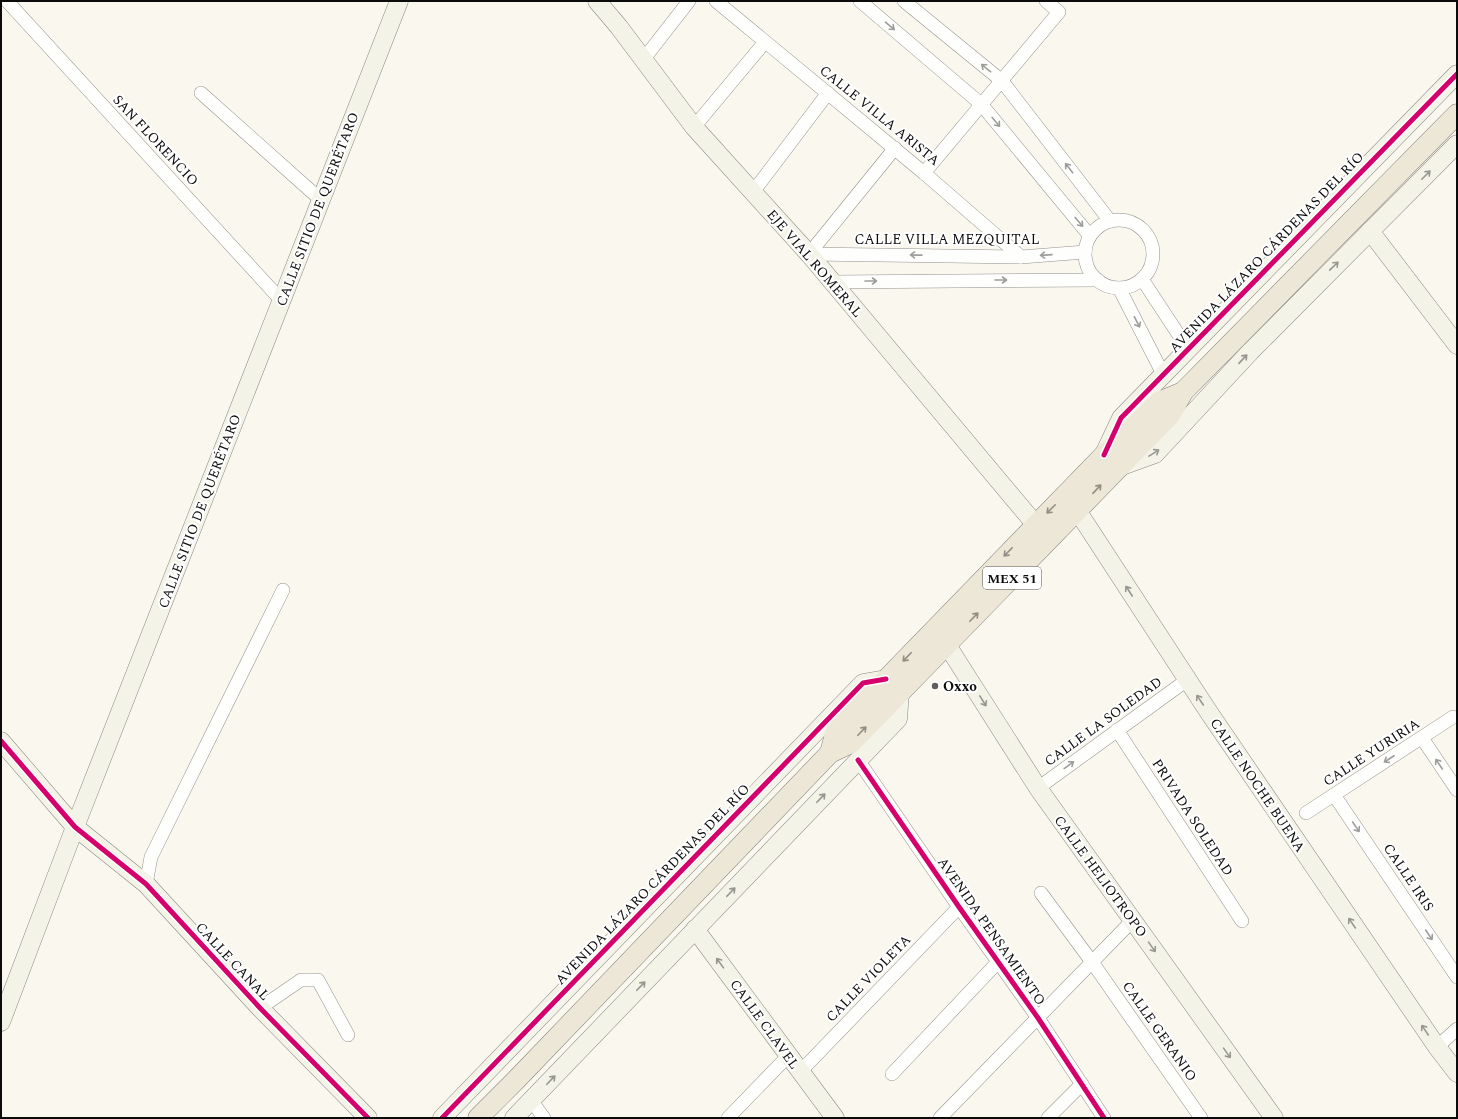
<svg xmlns="http://www.w3.org/2000/svg" width="1458" height="1119" viewBox="0 0 1458 1119" font-family="Spectral,serif">
	<style>
		.lines { fill: none; stroke-linecap: round; stroke-linejoin: round }
		.street-casing { stroke: #93918d; stroke-width: 14 }
		.secondary-casing { stroke: #898884; stroke-width: 19 }
		.primary-casing { stroke: #807f7a; stroke-width: 21 }
		.street { stroke: #fefefc; stroke-width: 13 }
		.secondary { stroke: #f4f3e8; stroke-width: 18 }
		.primary { stroke: #ece7d6; stroke-width: 20 }
		.cycleway-casing { stroke: #fff; stroke-width: 8 }
		.cycleway { stroke: #d6006c; stroke-width: 5 }
		.oneway { stroke: #9d9d9c }
		.oneway2 { stroke: #979690 }
		.oneway3 { stroke: #928f85 }
		.poi-dot { fill: #5f5e5a; stroke: #fff; stroke-width: 1.5 }
		.labels { text-anchor: middle; stroke-width: 4; stroke-linejoin: round; paint-order: stroke }
		.shield { fill: #fff; stroke: #545454; stroke-width: 1 }
		.shield-label { font-size: 13px; font-weight: bold; fill: #0b0b0b }
		.street-label { font-size: 14px; fill: #0b0b0b; stroke: #fff }
		.poi-label { font-size: 14px; font-weight: bold; fill: #0b0b0b; stroke: #fff; text-anchor: start }
	</style>
	<rect width="100%" height="100%" fill="#faf7ee"/>
	<g class="lines">
		<!-- street casing -->
		<g class="street-casing">
			<g id="street">
				<path d="M7 1 281 300"/>
				<path d="M716 1 924 173 1021 257"/>
				<path d="M860 1 981 104 1090 236"/>
				<path d="M904 1 1002 81 1110 221"/>
				<path d="M643 60 689 1"/>
				<path d="M201 93 321 200"/>
				<path d="M694 127 765 42"/>
				<path d="M924 173 1059 12 1046 1"/>
				<path d="M753 192 828 93"/>
				<circle cx="1119" cy="254" r="34"/>
				<path d="M809 254 1021 257 1085 252"/>
				<path d="M809 254 895 148"/>
				<path d="M1142 279 1188 349"/>
				<path d="M832 282 1098 280"/>
				<path d="M1119 288 1163 374"/>
				<path d="M1117 730 1242 921"/>
				<path d="M1422 738 1457 790"/>
				<path d="M858 760 959 907 1038 1018 1104 1118"/>
				<path d="M1038 788 1187 680"/>
				<path d="M1334 795 1457 977"/>
				<path d="M1306 813 1453 717"/>
				<path d="M146 884 151 857 283 590"/>
				<path d="M1041 893 1092 962 1201 1118"/>
				<path d="M260 1008 301 980H318L348 1035"/>
				<path d="M1437 1047 1457 1029"/>
				<path d="M800 1072 959 907"/>
				<path d="M892 1074 998 962"/>
				<path d="M531 1100 544 1118"/>
				<path d="M728 1118 788 1056"/>
				<path d="M940 1118 1133 920"/>
				<path d="M1048 1118 1082 1084"/>
			</g>
		</g>
		<!-- secondary casing -->
		<g class="secondary-casing">
			<g id="secondary">
				<path d="M597 1 619 27 694 127 809 254 1035 524"/>
				<path d="M1370 231 1457 345"/>
				<path d="M1105 452 1121 418 1457 74"/>
				<path d="M1119 467 1155 454 1251 351 1457 144"/>
				<path d="M1069 498 1208 711 1437 1047 1457 1073"/>
				<path d="M938 634 947 645 1038 788 1274 1118"/>
				<path d="M1 741 75 827 146 884 260 1008 368 1118"/>
				<path d="M695 929 835 1118"/>
				<path d="M1 1022 75 827 399 1"/>
				<path d="M442 1118 863 683 886 679"/>
				<path d="M514 1118 898 719 900 692"/>
			</g>
		</g>
		<!-- primary casing -->
		<g class="primary-casing">
			<g id="primary">
				<path d="M830 753 836 731 1104 455 1159 402 1183 392"/>
				<path d="M478 1118 516 1080 830 753 851 743 1170 415 1183 392 1457 114"/>
			</g>
		</g>
		<!-- street -->
		<use href="#street" class="street"/>
		<!-- secondary -->
		<use href="#secondary" class="secondary"/>
		<!-- primary -->
		<use href="#primary" class="primary"/>
		<!-- cycleway casing -->
		<g class="cycleway-casing">
			<g id="cycleway">
				<path d="M1104 455 1121 418 1457 74"/>
				<path d="M1 741 75 827 146 884 260 1008 368 1118"/>
				<path d="M858 760 959 907 1038 1018 1104 1118"/>
				<path d="M442 1118 863 683 886 679"/>
			</g>
		</g>
		<!-- cycleway -->
		<use href="#cycleway" class="cycleway"/>
	</g>
	<!-- one-way arrows -->
	<defs><path id="oneway-shaft" d="M-6 0H5M1.5-3L5.5 0L1.5 3" fill="none" stroke-width="1.6" stroke-linecap="round" stroke-linejoin="round"/></defs>
	<g class="oneway">
		<use href="#oneway-shaft" transform="translate(890 26) rotate(40)"/>
		<use href="#oneway-shaft" transform="translate(986 68) rotate(-141)"/>
		<use href="#oneway-shaft" transform="translate(996 122) rotate(50)"/>
		<use href="#oneway-shaft" transform="translate(1069 168) rotate(-128)"/>
		<use href="#oneway-shaft" transform="translate(1079 222) rotate(50)"/>
		<use href="#oneway-shaft" transform="translate(916 255) rotate(-179)"/>
		<use href="#oneway-shaft" transform="translate(1046 255) rotate(176)"/>
		<use href="#oneway-shaft" transform="translate(1001 280)"/>
		<use href="#oneway-shaft" transform="translate(871 281)"/>
		<use href="#oneway-shaft" transform="translate(1137 322) rotate(63)"/>
		<use href="#oneway-shaft" transform="translate(1389 759) rotate(147)"/>
		<use href="#oneway-shaft" transform="translate(1439 764) rotate(-124)"/>
		<use href="#oneway-shaft" transform="translate(1069 765) rotate(-36)"/>
		<use href="#oneway-shaft" transform="translate(1356 827) rotate(56)"/>
		<use href="#oneway-shaft" transform="translate(1429 935) rotate(56)"/>
	</g>
	<g class="oneway2">
		<use href="#oneway-shaft" transform="translate(1426 175) rotate(-45)"/>
		<use href="#oneway-shaft" transform="translate(1334 266) rotate(-44)"/>
		<use href="#oneway-shaft" transform="translate(1243 359) rotate(-47)"/>
		<use href="#oneway-shaft" transform="translate(1154 453) rotate(-32)"/>
		<use href="#oneway-shaft" transform="translate(1129 591) rotate(-123)"/>
		<use href="#oneway-shaft" transform="translate(1200 700) rotate(-124)"/>
		<use href="#oneway-shaft" transform="translate(983 701) rotate(58)"/>
		<use href="#oneway-shaft" transform="translate(821 798) rotate(-46)"/>
		<use href="#oneway-shaft" transform="translate(731 892) rotate(-46)"/>
		<use href="#oneway-shaft" transform="translate(1352 923) rotate(-124)"/>
		<use href="#oneway-shaft" transform="translate(1152 947) rotate(55)"/>
		<use href="#oneway-shaft" transform="translate(720 963) rotate(-126)"/>
		<use href="#oneway-shaft" transform="translate(641 986) rotate(-46)"/>
		<use href="#oneway-shaft" transform="translate(1425 1030) rotate(-124)"/>
		<use href="#oneway-shaft" transform="translate(1227 1053) rotate(55)"/>
		<use href="#oneway-shaft" transform="translate(551 1080) rotate(-46)"/>
	</g>
	<g class="oneway3">
		<use href="#oneway-shaft" transform="translate(1097 489) rotate(-47)"/>
		<use href="#oneway-shaft" transform="translate(1051 509) rotate(135)"/>
		<use href="#oneway-shaft" transform="translate(1008 552) rotate(134)"/>
		<use href="#oneway-shaft" transform="translate(974 617) rotate(-46)"/>
		<use href="#oneway-shaft" transform="translate(907 657) rotate(134)"/>
		<use href="#oneway-shaft" transform="translate(862 731) rotate(-46)"/>
	</g>
	<!-- markers -->
	<circle class="poi-dot" cx="935" cy="686" r="4"/>
	<g class="labels">
		<!-- shield labels -->
		<rect class="shield" x="983" y="567" width="58" height="22" rx="3"/>
		<g class="shield-label">
			<text x="1012" y="583">MEX 51</text>
		</g>
		<!-- street labels -->
		<g class="street-label">
			<text transform="translate(880 115) rotate(39)" y="5">CALLE VILLA ARISTA</text>
			<text transform="translate(156 140) rotate(47)" y="5">SAN FLORENCIO</text>
			<text transform="translate(317 209) rotate(-69)" y="5">CALLE SITIO DE QUERÉTARO</text>
			<text x="947" y="244">CALLE VILLA MEZQUITAL</text>
			<text transform="translate(1266 252) rotate(-46)" y="5">AVENIDA LÁZARO CÁRDENAS DEL RÍO</text>
			<text transform="translate(815 263) rotate(49)" y="5">EJE VIAL ROMERAL</text>
			<text transform="translate(199 511) rotate(-69)" y="5">CALLE SITIO DE QUERÉTARO</text>
			<text transform="translate(1103 721) rotate(-36)" y="5">CALLE LA SOLEDAD</text>
			<text transform="translate(1371 752) rotate(-33)" y="5">CALLE YURIRIA</text>
			<text transform="translate(1258 785) rotate(56)" y="5">CALLE NOCHE BUENA</text>
			<text transform="translate(1193 817) rotate(57)" y="5">PRIVADA SOLEDAD</text>
			<text transform="translate(1101 876) rotate(54)" y="5">CALLE HELIOTROPO</text>
			<text transform="translate(1409 877) rotate(56)" y="5">CALLE IRIS</text>
			<text transform="translate(652 884) rotate(-46)" y="5">AVENIDA LÁZARO CÁRDENAS DEL RÍO</text>
			<text transform="translate(992 931) rotate(55)" y="5">AVENIDA PENSAMIENTO</text>
			<text transform="translate(233 961) rotate(47)" y="5">CALLE CANAL</text>
			<text transform="translate(868 978) rotate(-46)" y="5">CALLE VIOLETA</text>
			<text transform="translate(765 1024) rotate(54)" y="5">CALLE CLAVEL</text>
			<text transform="translate(1160 1031) rotate(55)" y="5">CALLE GERANIO</text>
		</g>
		<!-- poi labels -->
		<g class="poi-label">
			<text x="943" y="691">Oxxo</text>
		</g>
	</g>
	<!-- border -->
	<rect width="1458" height="1119" fill="none" stroke="#0b0b0b" stroke-width="4"/>
</svg>
